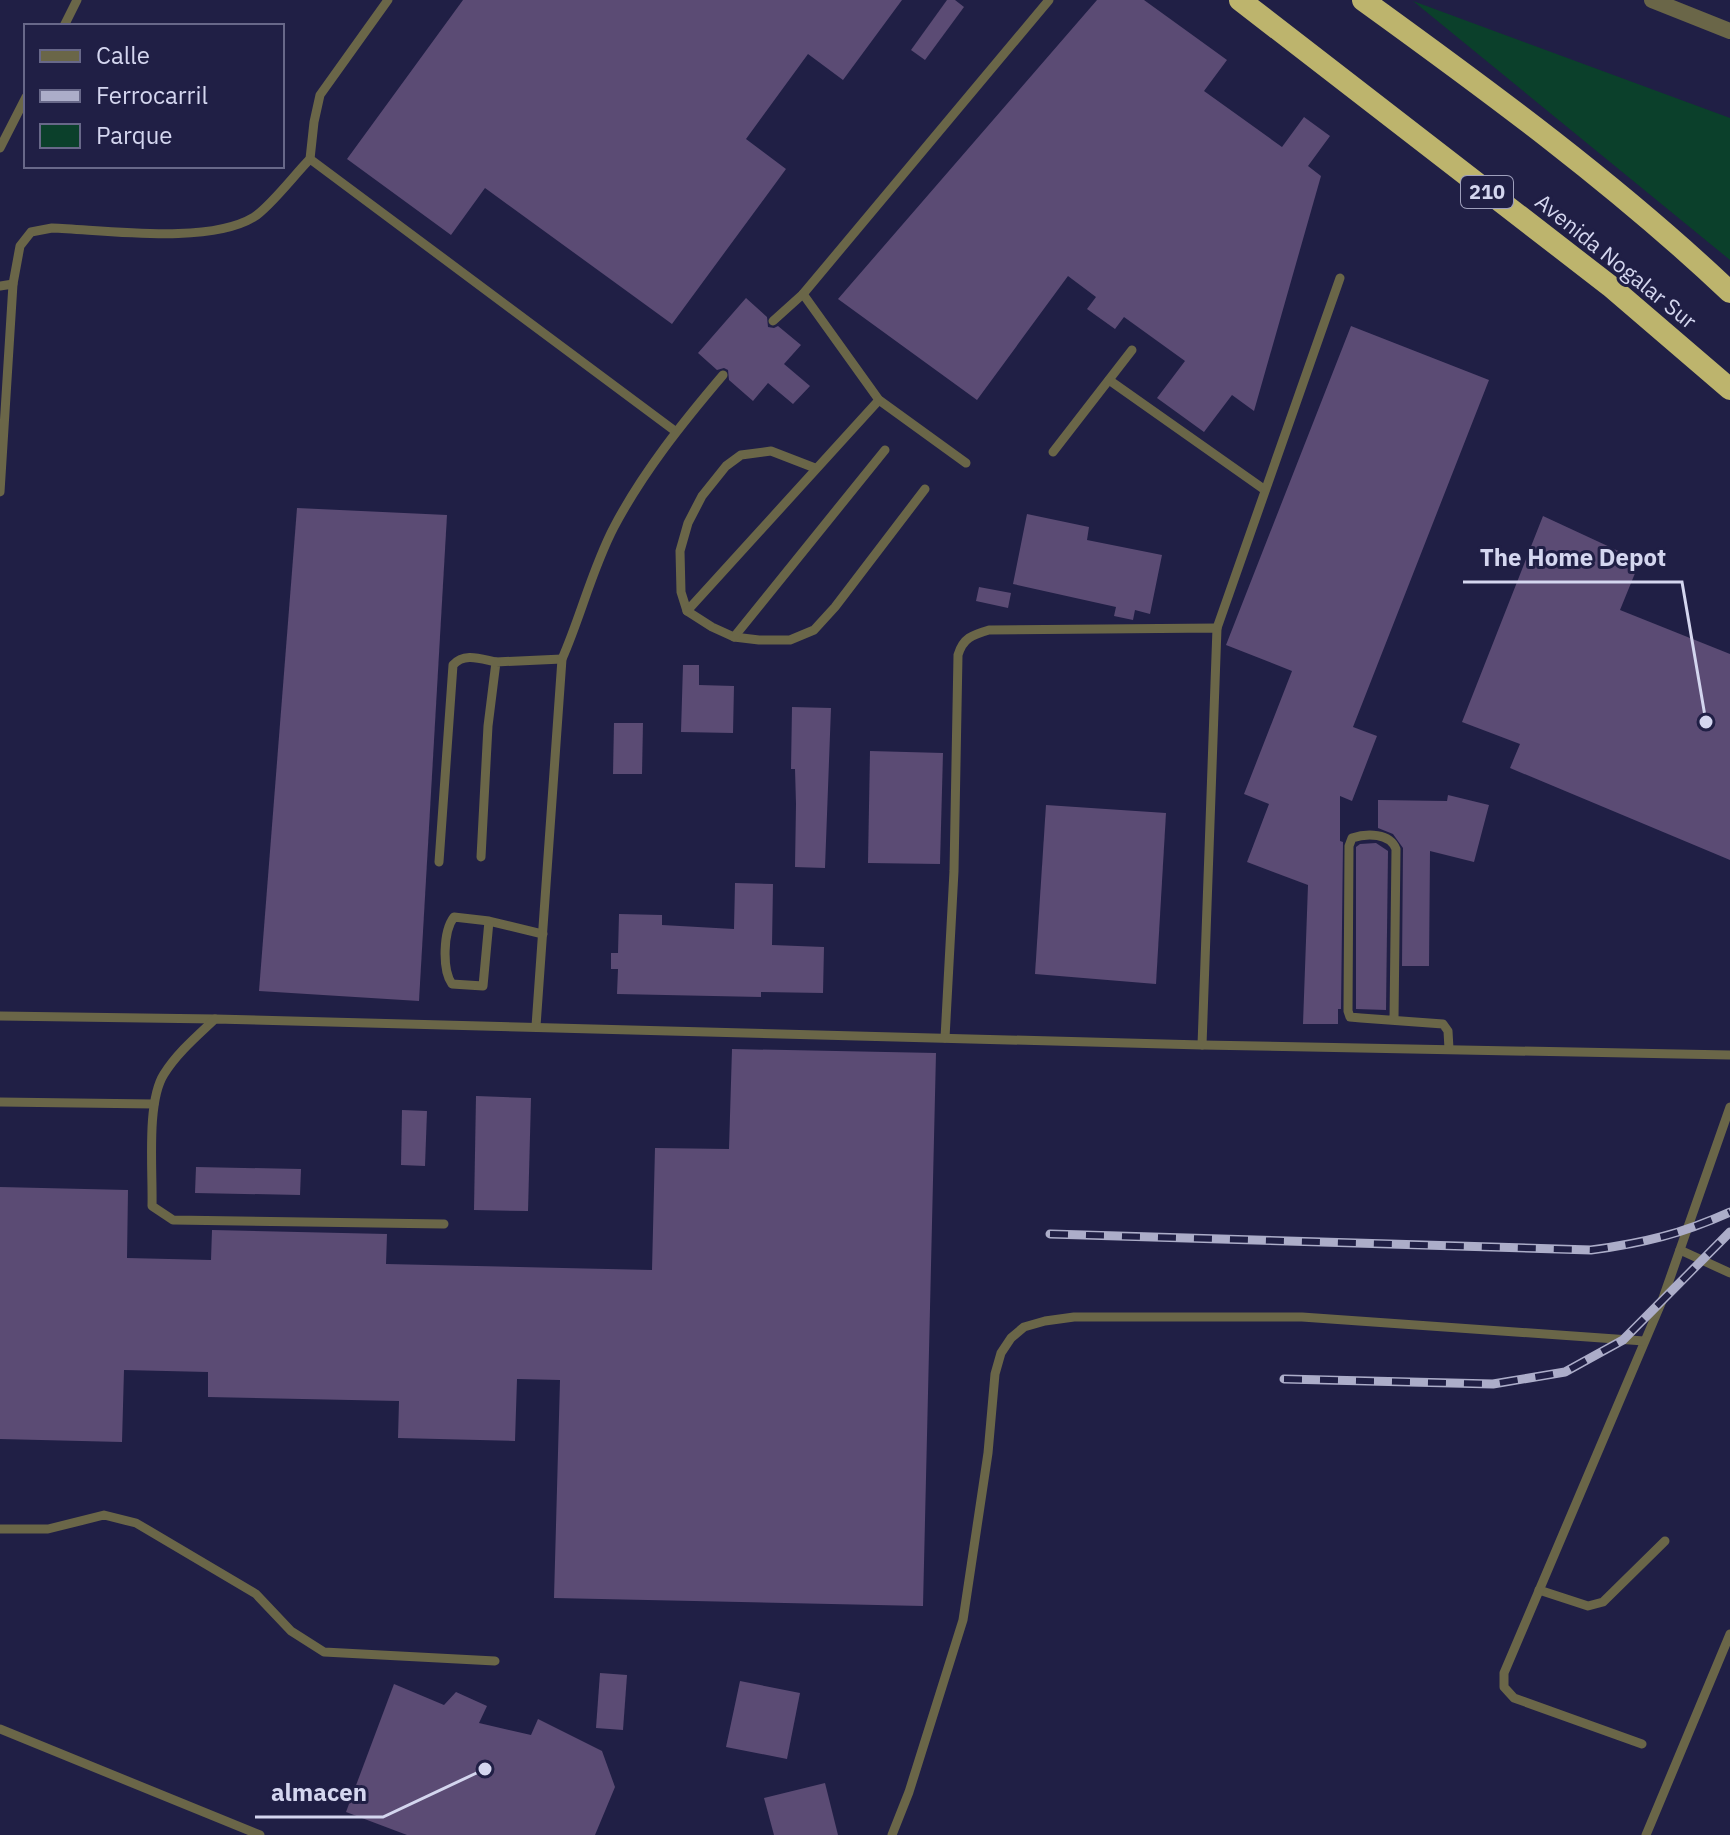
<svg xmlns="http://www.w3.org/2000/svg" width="1730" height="1835" viewBox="0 0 1730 1835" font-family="'IBM Plex Sans',sans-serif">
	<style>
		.green { fill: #0b402b }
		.building { fill: #5b4b74 }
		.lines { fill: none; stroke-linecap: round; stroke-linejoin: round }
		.service { stroke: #6a6648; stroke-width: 9 }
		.minor { stroke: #6a6648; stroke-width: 16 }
		.trunk { stroke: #bdb46d; stroke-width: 22 }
		.rail-casing { stroke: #acadc9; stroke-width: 9 }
		.rail { stroke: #201f45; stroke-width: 6; stroke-dasharray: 18; stroke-linecap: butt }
		.labels { text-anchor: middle; stroke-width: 6; stroke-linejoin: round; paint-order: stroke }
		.shield { fill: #201f45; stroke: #9e9fbc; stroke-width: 2 }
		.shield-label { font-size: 20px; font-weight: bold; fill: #d4d6ef }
		.street-label { font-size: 22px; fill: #d4d6ef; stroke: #201f45 }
		.leader { fill: none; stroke: #d4d6ef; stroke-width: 3 }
		.callout-dot { fill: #d4d6ef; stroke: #201f45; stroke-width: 3 }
		.callout-label { font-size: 24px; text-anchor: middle; font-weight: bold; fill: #d4d6ef; stroke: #201f45; stroke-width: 6; stroke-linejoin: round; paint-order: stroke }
	</style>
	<rect width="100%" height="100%" fill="#201f45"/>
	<!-- green -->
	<path class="green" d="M1413 1 1730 118V260Z"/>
	<!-- building -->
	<g class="building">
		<path d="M463 0H902L843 80 808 54 746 139 786 169 672 324 485 188 451 235 347 159Z"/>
		<path d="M947 0H955L964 7 925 60 911 50Z"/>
		<path d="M1097 0H1144L1227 60 1204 91 1282 147 1304 117 1330 136 1308 166 1321 176 1254 411 1232 395 1204 432 1157 398 1185 361 1124 317 1115 329 1087 309 1096 297 1068 276 977 400 838 299Z"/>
		<path d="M746 298 767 317 768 327 774 328 778 326 801 345 784 364 810 386 793 404 768 383 753 401 729 380 728 370 724 368 717 370 698 353Z"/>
		<path d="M1351 326 1489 380 1353 727 1377 736 1352 801 1340 796V841L1343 842 1341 1009H1338V1024H1303L1308 885 1247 862 1269 804 1244 794 1292 671 1226 645Z"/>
		<path d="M297 508 447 515 419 1001 259 991Z"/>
		<path d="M1027 514 1089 527 1087 540 1162 555 1150 614 1135 610 1133 620 1114 616 1116 607 1013 584Z"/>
		<path d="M1543 516 1640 561 1620 610 1730 654V860L1510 768 1520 744 1462 722Z"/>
		<path d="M979 587 1011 593 1008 608 976 601Z"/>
		<path d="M683 665H699V685L734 686 733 733 681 732Z"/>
		<path d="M792 707 831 708 825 868 795 867 796 804 795 769H791Z"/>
		<path d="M614 723H643L642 774H613Z"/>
		<path d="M870 751 943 753 940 864 868 863Z"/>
		<path d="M1448 795 1489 805 1474 862 1430 851 1429 966H1402L1403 848 1393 834 1378 828V800L1447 801Z"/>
		<path d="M1046 805 1166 813 1156 984 1035 974Z"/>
		<path d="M1376 843 1388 851 1386 1010 1356 1009V847L1360 844Z"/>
		<path d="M735 883 773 884 772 945 824 947 823 993 761 992V997L617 994 618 969H611V953H618L619 914 662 915V925L734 929Z"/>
		<path d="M732 1049 936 1053 923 1606 554 1598 560 1380 517 1379 515 1441 398 1438 399 1401 208 1397V1372L124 1370 122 1442 0 1439V1187L128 1190 127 1258 211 1260 212 1230 387 1234 386 1264 652 1270 655 1148 729 1149Z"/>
		<path d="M476 1096 531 1098 528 1211 474 1210Z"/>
		<path d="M402 1110 427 1111 425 1166 401 1165Z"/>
		<path d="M196 1167 301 1169 300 1195 195 1193Z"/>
		<path d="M600 1673 627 1675 623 1730 596 1728Z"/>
		<path d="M740 1681 800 1693 787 1759 726 1747Z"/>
		<path d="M394 1684 444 1705 456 1692 487 1706 479 1723 531 1735 538 1719 602 1751 615 1787 595 1835H407L346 1812Z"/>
		<path d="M825 1783 838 1835H774L764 1798Z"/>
	</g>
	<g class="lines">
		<!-- service -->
		<g class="service">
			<path d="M64 26 77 0"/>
			<path d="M0 148 26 97"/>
			<path d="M310 159 314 122 320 95 388 0"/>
			<path d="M0 286 13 284"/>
			<path d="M803 294 879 400 966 463"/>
			<path d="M773 321 803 294 1049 0"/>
			<path d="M1109 380 1265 490"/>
			<path d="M1053 452 1132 350"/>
			<path d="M815 468 771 451 741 455 726 466 702 496 688 523 680 551 681 592 687 611 712 627 734 637 759 640H790L814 630 835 607 925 489"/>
			<path d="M0 492 13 284 20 246 31 232 52 228C106 230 208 245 254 217 270 207 295 174 310 159L675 431"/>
			<path d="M687 611 879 400"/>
			<path d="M1217 628 1340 278"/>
			<path d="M734 637 885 450"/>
			<path d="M481 857 488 726 496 662 562 659"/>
			<path d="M439 862 453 665C464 652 481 659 496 662"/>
			<path d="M489 921 483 986 452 984C442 970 443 931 454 917L489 921 543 934"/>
			<path d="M0 1016 215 1019"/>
			<path d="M1394 1020 1396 849C1390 833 1367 833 1352 838L1349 846 1348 1011 1350 1017 1361 1018 1443 1024 1448 1031 1449 1049"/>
			<path d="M536 1026 562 659C581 616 592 569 614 527 643 472 683 422 723 375"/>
			<path d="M945 1038 954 871 958 655C963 638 972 635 989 630L1217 628 1202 1045"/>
			<path d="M0 1102 154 1104"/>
			<path d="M444 1224 173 1220 152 1206C153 1172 146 1102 164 1074 177 1053 197 1036 215 1019L1202 1045 1730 1055"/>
			<path d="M1680 1250 1730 1273"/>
			<path d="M0 1529H48L104 1515 136 1523 256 1594 291 1631 324 1652 495 1661"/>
			<path d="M1539 1590 1588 1606 1603 1602 1665 1541"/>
			<path d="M0 1729 260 1835"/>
			<path d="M1642 1744 1514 1698 1504 1687V1673L1662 1301 1730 1107"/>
			<path d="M892 1835 909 1792 963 1620 988 1453 995 1374 1001 1353 1011 1338 1024 1327 1045 1321 1074 1317H1302L1644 1341"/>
			<path d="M1646 1835 1730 1634"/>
		</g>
		<!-- minor -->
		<path class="minor" d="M1652 0 1730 31"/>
		<!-- trunk -->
		<g class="trunk">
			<path d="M1240 0 1610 286 1730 389"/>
			<path d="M1363 0C1489 91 1617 185 1730 292"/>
		</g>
		<!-- rail casing -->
		<g class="rail-casing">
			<g id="rail">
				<path d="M1050 1234 1591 1250C1644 1243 1681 1234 1730 1212"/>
				<path d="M1284 1379 1493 1384 1565 1372 1623 1340 1730 1232"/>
			</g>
		</g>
		<!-- rail -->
		<use href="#rail" class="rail"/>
	</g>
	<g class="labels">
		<!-- shield labels -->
		<rect class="shield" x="1461" y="176" width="52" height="32" rx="6"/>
		<g class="shield-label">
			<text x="1487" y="199">210</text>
		</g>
		<!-- street labels -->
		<g class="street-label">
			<text transform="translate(1616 261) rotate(39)" y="8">Avenida Nogalar Sur</text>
		</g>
	</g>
	<!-- callouts -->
	<path class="leader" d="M1706 722L1682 582H1463M485 1769L383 1817H255"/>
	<g class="callout-dot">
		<circle cx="1706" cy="722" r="8"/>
		<circle cx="485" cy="1769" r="8"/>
	</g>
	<g class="callout-label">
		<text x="1573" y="566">The Home Depot</text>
		<text x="319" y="1801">almacen</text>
	</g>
	<!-- legend -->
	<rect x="24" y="24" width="260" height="144" fill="#201f45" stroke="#686889" stroke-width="2"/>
	<rect x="40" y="50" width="40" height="12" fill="#6a6648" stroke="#686889" stroke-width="2"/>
	<text x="96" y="64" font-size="24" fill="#d4d6ef">Calle</text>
	<rect x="40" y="90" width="40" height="12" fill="#acadc9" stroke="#686889" stroke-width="2"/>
	<text x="96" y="104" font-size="24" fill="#d4d6ef">Ferrocarril</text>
	<rect x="40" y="124" width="40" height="24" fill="#0b402b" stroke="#686889" stroke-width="2"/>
	<text x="96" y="144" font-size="24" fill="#d4d6ef">Parque</text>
</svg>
